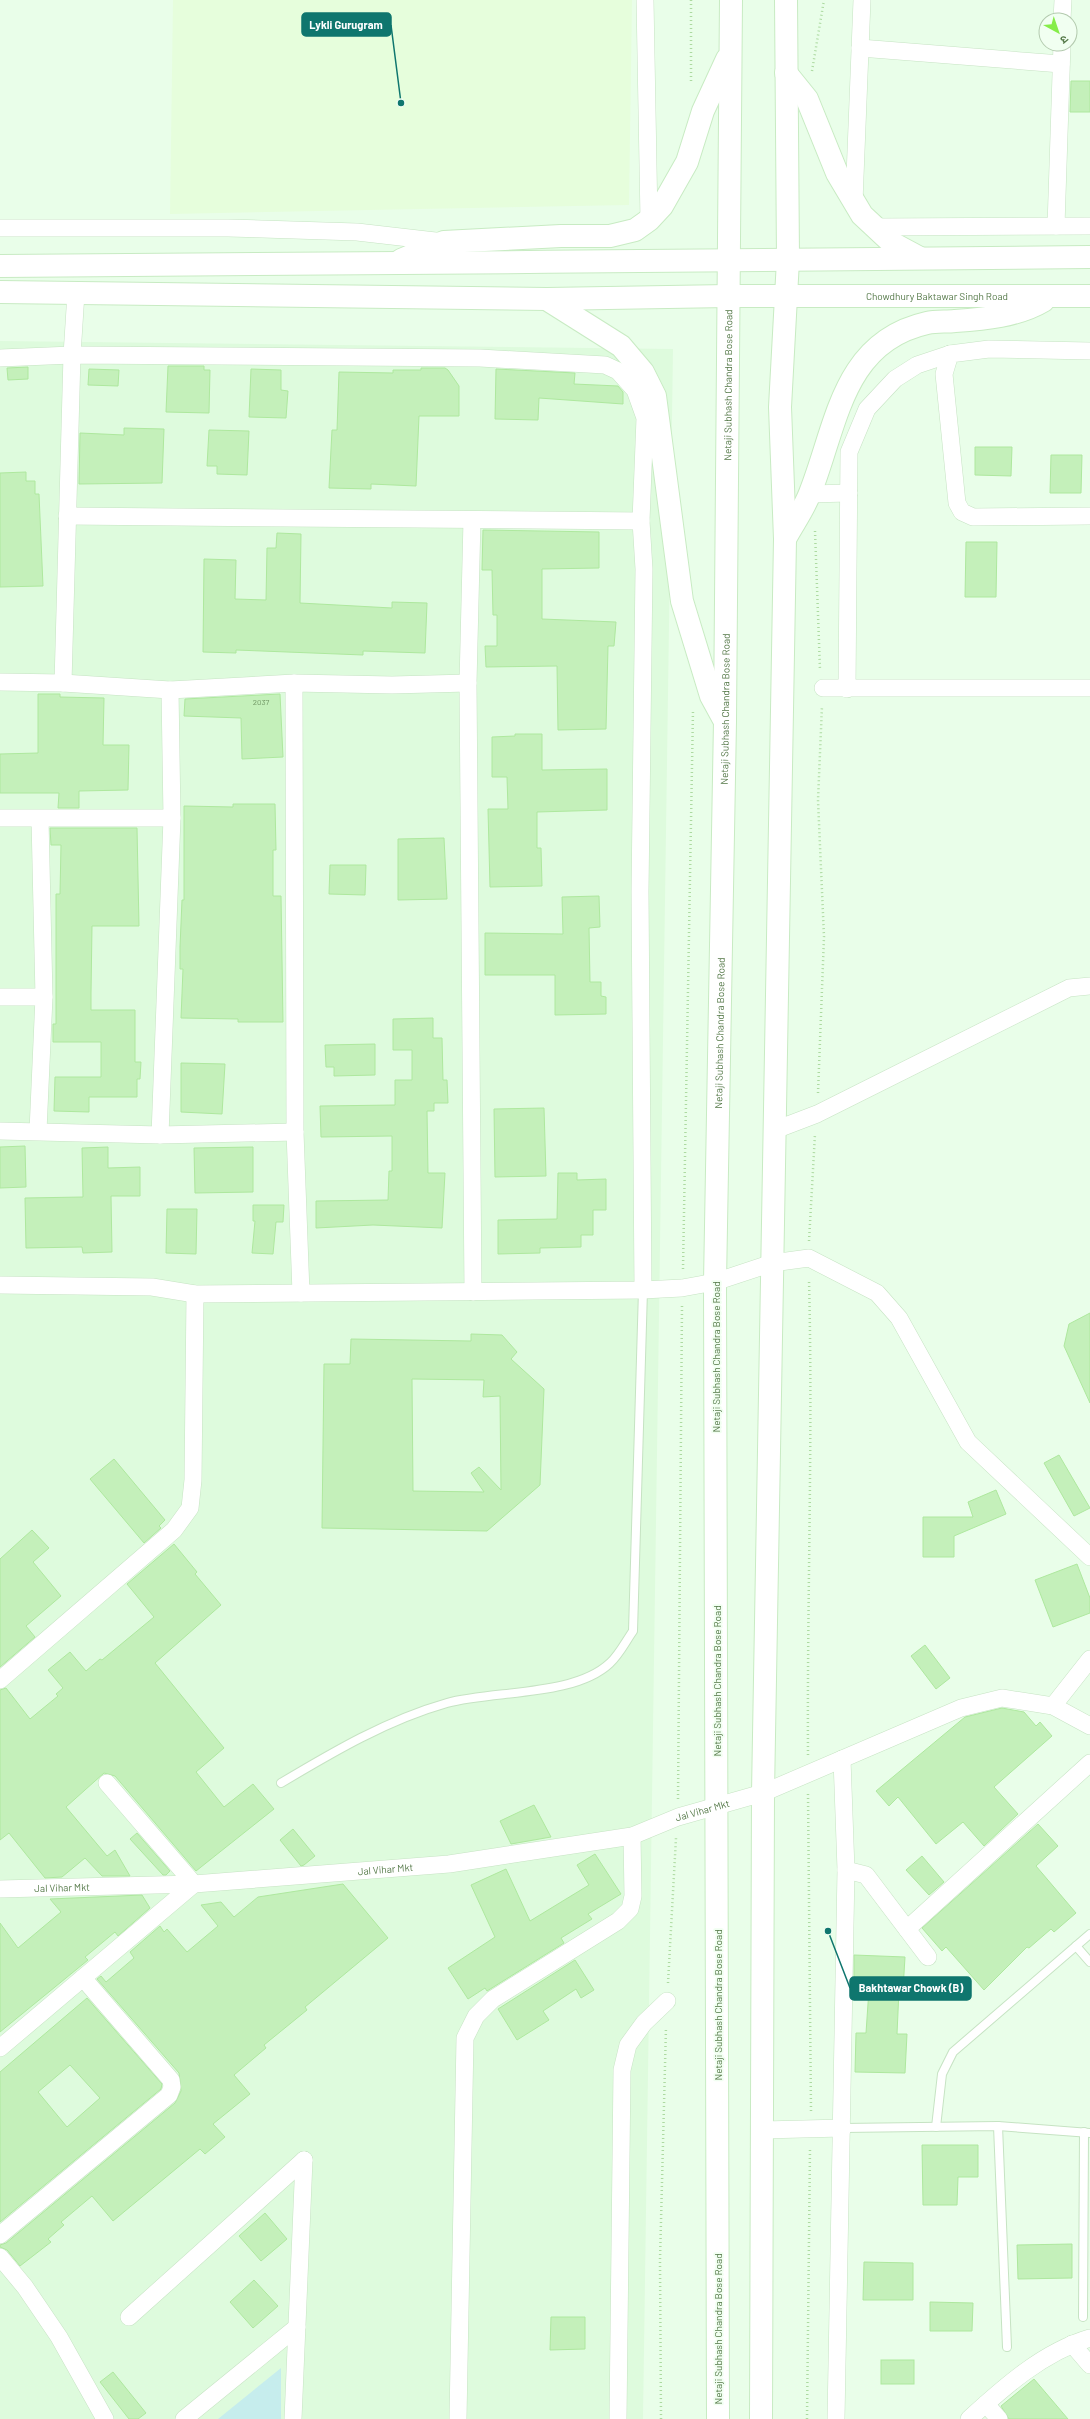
<svg xmlns="http://www.w3.org/2000/svg" width="1090" height="2419" viewBox="0 0 1090 2419" font-family="Barlow,'Noto Sans Devanagari',sans-serif">
	<style>
		.residential { fill: #defbdd }
		.commercial { fill: #e6fedc }
		.green { fill: #c6eded }
		.building { fill: #c4f0ba; stroke: #aee89e; fill-rule: evenodd }
		.lines { fill: none; stroke-linecap: round; stroke-linejoin: round }
		.service-casing { stroke: #c6e3c3; stroke-width: 10 }
		.minor-casing { stroke: #c6e3c3; stroke-width: 18 }
		.secondary-casing { stroke: #c8ebc3; stroke-width: 24 }
		.path { stroke: #addaa1; stroke-width: 2.5; stroke-dasharray: 1 3; stroke-linecap: butt }
		.service { stroke: #fff; stroke-width: 8 }
		.minor { stroke: #fff; stroke-width: 17 }
		.secondary { stroke: #fff; stroke-width: 22 }
		.labels { text-anchor: middle; stroke-width: 3.5; stroke-linejoin: round; paint-order: stroke }
		.number-label { font-size: 8px; fill: #729866 }
		.street-label { font-size: 10px; fill: #567a4a; stroke: #f1fff1 }
		.leader { fill: none; stroke: #0f766e; stroke-width: 1.5 }
		.callout-dot { fill: #0f766e; stroke: #f1fff1; stroke-width: 1.5 }
		.callout { fill: #0f766e; stroke: #0f766e; stroke-width: 1.5 }
		.callout-label { font-size: 11px; text-anchor: middle; font-weight: bold; fill: #fff }
	</style>
	<rect width="100%" height="100%" fill="#e9fee9"/>
	<!-- residential -->
	<path class="residential" d="M0 341 673 349 643 2419H0Z"/>
	<!-- commercial -->
	<path class="commercial" d="M173 0H632L629 205 170 214Z"/>
	<!-- green -->
	<path class="green" d="M281 2368V2419H218Z"/>
	<!-- building -->
	<g class="building">
		<path d="M1071 81H1090V112H1070Z"/>
		<path d="M168 366H204V370H210L209 413 166 412Z"/>
		<path d="M28 367V379L8 380 7 368Z"/>
		<path d="M421 368H445L448 370 459 386V416H419L416 486 371 484V489L329 488 332 430H337L339 372 393 373V370H421Z"/>
		<path d="M89 369 119 370 118 386 88 385Z"/>
		<path d="M251 369 281 370V390L288 391 286 418 249 417Z"/>
		<path d="M496 369 575 373 574 384 618 386 623 392V404L539 398 538 420 495 419Z"/>
		<path d="M124 428 164 429 162 483 79 484 80 433 124 435Z"/>
		<path d="M209 430 249 431 247 475 217 474V466H207Z"/>
		<path d="M975 447H1012L1011 476 975 475Z"/>
		<path d="M1051 455H1082L1081 493H1050Z"/>
		<path d="M26 472V481H35V494H39L43 586 0 587V473Z"/>
		<path d="M483 530 599 532V568L542 569V619L616 622 614 646H608L606 729 558 730 557 666 486 667 485 646H497V615H493L492 570H482Z"/>
		<path d="M277 533 301 534 300 603 392 608V602L427 603 425 653 363 651V655L236 650V653L203 652 204 559 236 560 235 599 266 600 267 548H276Z"/>
		<path d="M966 542H997L996 597H965Z"/>
		<path d="M38 694H60V697L104 698 103 745H129L128 790 79 791V808H58L59 793H0V754L38 753Z"/>
		<path d="M280 694 283 757 242 759 241 718 184 716 185 699Z"/>
		<path d="M515 734H542V770L607 769V810L537 812V848H541L542 886 490 887 488 809H508L507 777H492V737L515 736Z"/>
		<path d="M233 804H275L276 850H273V896H281L283 1022H238V1019L181 1018 183 969H180V947L182 900H184V806L233 807Z"/>
		<path d="M50 828H137L139 926H92L91 993V1010H135V1062H141L140 1079H137V1097H89V1112L54 1111 55 1077H101V1042H53V1024H56V894H60L61 845H51Z"/>
		<path d="M444 838 447 899 398 900V839Z"/>
		<path d="M330 865H366L365 895 329 894Z"/>
		<path d="M599 896 600 927 589 928 590 982H601V996L606 997V1014L555 1015V975H485V933L563 934 562 897Z"/>
		<path d="M433 1018V1038H442L443 1080H447L448 1103H434V1111H427L428 1173H445L442 1228 373 1225 316 1228V1201L388 1200 389 1171H392V1136L321 1137 320 1106 395 1105V1080H412V1050H393V1019Z"/>
		<path d="M375 1044V1075L334 1076V1067H326L325 1045Z"/>
		<path d="M181 1063 225 1064 222 1114 181 1112Z"/>
		<path d="M544 1108 546 1176 495 1177 494 1109Z"/>
		<path d="M25 1146 26 1187 0 1188V1147Z"/>
		<path d="M108 1147V1168L140 1167V1196H111L112 1252 83 1253 82 1247 26 1248 25 1198 83 1197 82 1148Z"/>
		<path d="M253 1147V1192L195 1193 194 1148Z"/>
		<path d="M558 1173H577V1180L606 1179V1210H593V1235H581V1247L540 1248V1253L498 1254V1220L557 1219Z"/>
		<path d="M253 1205H284L283 1222H276L273 1254 252 1253 255 1221H253Z"/>
		<path d="M167 1209H197L196 1254 166 1253Z"/>
		<path d="M1090 1313V1403L1064 1346 1069 1324Z"/>
		<path d="M471 1334 502 1335 517 1352 511 1359 544 1389 540 1485 487 1531 322 1528 324 1364H350L351 1339 471 1341ZM412 1379 484 1380 483 1397 500 1396 501 1490 479 1467 471 1473 484 1492 413 1491Z"/>
		<path d="M1059 1455 1090 1508 1074 1516 1044 1463Z"/>
		<path d="M114 1459 165 1520 159 1526 161 1528 144 1543 90 1479Z"/>
		<path d="M996 1490 1006 1514 954 1536V1557H923V1517H973L968 1502Z"/>
		<path d="M32 1530 49 1548 33 1562 61 1596 26 1626 35 1637 0 1667V1559Z"/>
		<path d="M174 1544 197 1572 195 1574 221 1605 155 1663 224 1748 196 1772 224 1807 253 1784 274 1809 196 1871 115 1776 104 1773 66 1807 107 1856 115 1850 130 1876H102L85 1858 62 1877 45 1878 9 1833 0 1840V1690L6 1688 30 1719 58 1696 56 1694 63 1688 48 1670 70 1652 86 1671 100 1659 102 1660 154 1617 127 1584Z"/>
		<path d="M1077 1564 1090 1598V1613L1053 1627 1035 1580Z"/>
		<path d="M925 1645 950 1678 936 1689 911 1656Z"/>
		<path d="M1002 1708 1024 1712 1036 1726 1040 1722 1052 1736 994 1787 1018 1814 984 1846 963 1822 936 1844 898 1797 889 1806 876 1791 965 1717Z"/>
		<path d="M534 1805 551 1837 511 1844 500 1821Z"/>
		<path d="M1038 1824 1058 1846 1036 1866 1076 1913 1054 1932 1051 1929 1029 1948 1027 1947 984 1990 946 1947 942 1951 922 1928Z"/>
		<path d="M293 1829 315 1856 304 1865 301 1866 280 1840Z"/>
		<path d="M137 1833 170 1871 166 1875H163L130 1839Z"/>
		<path d="M595 1854 621 1894 588 1914 592 1919 561 1938 564 1943 487 1991 485 1988 468 1999 448 1968 495 1937 471 1885 506 1869 530 1921 589 1885 577 1865Z"/>
		<path d="M922 1856 944 1882 929 1895 906 1870Z"/>
		<path d="M343 1884 388 1938 305 2007 307 2010 264 2045 266 2048 234 2075 250 2094 213 2124 225 2137 205 2154 200 2149 113 2221 92 2196 61 2222 64 2225 48 2239 51 2242 20 2266 7 2250 0 2247V2245L6 2243 175 2103 181 2091 179 2073 97 1979 101 1976 106 1982 134 1958 130 1952 160 1926 164 1932 167 1929 187 1952 218 1926 201 1905 221 1902 234 1917 258 1897Z"/>
		<path d="M142 1895 150 1908 118 1936 115 1932 85 1957 88 1960 0 2032V1923L18 1948 61 1912 50 1899Z"/>
		<path d="M854 1955 905 1957 903 1990H899L897 2034H907L905 2073 855 2072 856 2033H866L869 1989 854 1988Z"/>
		<path d="M575 1960 594 1990 581 1998 576 1989 543 2011 549 2020 517 2040 498 2009Z"/>
		<path d="M87 1998 162 2084 161 2089 0 2222V2072ZM70 2065 100 2098 67 2127 38 2092Z"/>
		<path d="M922 2145H978V2177H958L957 2205H923Z"/>
		<path d="M265 2213 287 2239 261 2261 239 2236Z"/>
		<path d="M1072 2244V2278L1018 2279 1017 2245Z"/>
		<path d="M864 2262 913 2263V2300H863Z"/>
		<path d="M254 2280 278 2306 253 2328 230 2302Z"/>
		<path d="M930 2302 973 2303 972 2331H930Z"/>
		<path d="M551 2317H585V2349L550 2350Z"/>
		<rect x="881" y="2360" width="33" height="24"/>
		<path d="M113 2372 146 2413 138 2419H129L100 2382Z"/>
		<path d="M1034 2379 1068 2419H1009L1001 2406Z"/>
	</g>
	<g class="lines">
		<!-- service casing -->
		<g class="service-casing">
			<g id="service">
				<path d="M281 1783C333 1752 387 1720 447 1703 494 1690 574 1697 610 1663 619 1655 626 1641 633 1631L643 1290"/>
				<path d="M1076 1946 1090 1962"/>
				<path d="M998 2126 1007 2347"/>
				<path d="M936 2127 942 2074 953 2052 1090 1934"/>
				<path d="M843 2128 998 2126 1090 2133"/>
				<path d="M1083 2317 1084 2132"/>
			</g>
		</g>
		<!-- minor casing -->
		<g class="minor-casing">
			<g id="minor">
				<path d="M645 0 649 220"/>
				<path d="M1062 20 1063 0"/>
				<path d="M860 48 1061 64"/>
				<path d="M854 202 862 0"/>
				<path d="M1056 226 1062 44"/>
				<path d="M875 227 1090 226"/>
				<path d="M0 228H228L357 232 444 242"/>
				<path d="M1090 351 989 349 950 354 944 374 957 503 962 512 973 517 1090 516"/>
				<path d="M0 358 72 355 480 358 605 365 618 371 635 390 645 418 641 521 644 569 640 892 643 1290"/>
				<path d="M810 494 849 493"/>
				<path d="M67 516 641 521"/>
				<path d="M472 520 468 683 473 1292"/>
				<path d="M0 682 63 683 170 690 294 683 392 685 468 683"/>
				<path d="M63 683 72 355 76 293"/>
				<path d="M294 683 295 1132 301 1293"/>
				<path d="M823 688H1090"/>
				<path d="M847 689 849 452 867 409 895 379 917 365 950 354"/>
				<path d="M0 818H172"/>
				<path d="M0 997H44"/>
				<path d="M775 1130 817 1114 1069 988 1090 986"/>
				<path d="M0 1131 160 1135 295 1132"/>
				<path d="M38 1131 44 997 40 819"/>
				<path d="M160 1135 172 818 170 690"/>
				<path d="M0 1285 152 1287 195 1294 643 1290 682 1288 715 1282 772 1263 809 1258 877 1293 899 1318 968 1442 1090 1557"/>
				<path d="M0 1680 174 1530 190 1508 193 1480 195 1294"/>
				<path d="M1053 1706 1090 1659"/>
				<path d="M846 1870 866 1875 928 1957"/>
				<path id="s1" d="M0 1889 194 1884 449 1864 632 1836 678 1817 763 1793 961 1708 1002 1698 1053 1706 1090 1726"/>
				<path d="M907 1929 1090 1763"/>
				<path d="M0 2048 194 1884 107 1783"/>
				<path d="M763 2130 843 2128"/>
				<path d="M0 2235 169 2095 172 2087 171 2080 83 1978"/>
				<path d="M0 2257 25 2287 59 2337 105 2419"/>
				<path d="M129 2317 304 2160"/>
				<path d="M1072 2344 1090 2365"/>
				<path d="M986 2404 999 2419"/>
				<path d="M184 2419 297 2327"/>
				<path d="M293 2419 304 2160"/>
				<path d="M458 2419 465 2038 476 2016 493 1999 618 1921 630 1909 633 1896 632 1836"/>
				<path d="M618 2419 622 2070 628 2045 644 2023 667 2001"/>
				<path d="M836 2419 846 1870 842 1759"/>
				<path d="M969 2419C1004 2387 1043 2352 1090 2338"/>
			</g>
		</g>
		<!-- secondary casing -->
		<g class="secondary-casing">
			<g id="secondary">
				<path d="M786 73 807 99 837 173 862 215 892 243 920 258"/>
				<path d="M401 260 444 242 561 236H610L635 230 649 220 662 206 687 162 703 111 727 59"/>
				<path d="M0 266C363 265 727 259 1090 257"/>
				<path id="s2" d="M0 292 547 299 728 296H1090"/>
				<path d="M548 300 621 346 643 372 655 396 682 601 711 696 723 718"/>
				<path d="M785 539C793 524 804 509 810 493 837 425 842 342 927 323 936 321 946 322 955 321 984 319 1018 316 1043 301"/>
				<path id="s3" d="M718 2419 715 1282 725 721 731 0"/>
				<path d="M761 2419 763 1793 785 539 780 407 788 260 786 0"/>
			</g>
		</g>
		<!-- path -->
		<g class="path">
			<path d="M691 0V83"/>
			<path d="M812 71 824 0"/>
			<path d="M815 531 820 670"/>
			<path d="M818 1093 824 937 818 800 822 706"/>
			<path d="M809 1241 815 1134"/>
			<path d="M683 1269 693 710"/>
			<path d="M808 1755C807 1596 813 1438 809 1280"/>
			<path d="M808 1794 811 2111"/>
			<path d="M678 1799 682 1306"/>
			<path d="M668 1983 676 1838"/>
			<path d="M661 2419 660 2260 666 2027"/>
			<path d="M807 2419 810 2148"/>
		</g>
		<!-- service -->
		<use href="#service" class="service"/>
		<!-- minor -->
		<use href="#minor" class="minor"/>
		<!-- secondary -->
		<use href="#secondary" class="secondary"/>
	</g>
	<g class="labels">
		<!-- number labels -->
		<g class="number-label">
			<text x="261" y="705">2037</text>
		</g>
		<!-- street labels -->
		<g class="street-label">
			<text dy="4" stroke="none"><textPath href="#s2" startOffset="937">Chowdhury Baktawar Singh Road</textPath></text>
			<text dy="4" stroke="none"><textPath href="#s3" startOffset="2034">Netaji Subhash Chandra Bose Road</textPath></text>
			<text dy="4" stroke="none"><textPath href="#s3" startOffset="1710">Netaji Subhash Chandra Bose Road</textPath></text>
			<text dy="4" stroke="none"><textPath href="#s3" startOffset="1386">Netaji Subhash Chandra Bose Road</textPath></text>
			<text transform="translate(716 1357) rotate(-90)" y="4">Netaji Subhash Chandra Bose Road</text>
			<text transform="translate(717 1681) rotate(-90)" y="4">Netaji Subhash Chandra Bose Road</text>
			<text dy="4" stroke="none"><textPath href="#s1" startOffset="710">Jal Vihar Mkt</textPath></text>
			<text dy="4" stroke="none"><textPath href="#s1" startOffset="386">Jal Vihar Mkt</textPath></text>
			<text dy="4" stroke="none"><textPath href="#s1" startOffset="62">Jal Vihar Mkt</textPath></text>
			<text transform="translate(718 2005) rotate(-90)" y="4">Netaji Subhash Chandra Bose Road</text>
			<text transform="translate(718 2329) rotate(-90)" y="4">Netaji Subhash Chandra Bose Road</text>
		</g>
	</g>
	<!-- callouts -->
	<path class="leader" d="M401 103L391 25M828 1931L850 1988"/>
	<g class="callout-dot">
		<circle cx="401" cy="103" r="4"/>
		<circle cx="828" cy="1931" r="4"/>
	</g>
	<g class="callout">
		<rect x="302" y="13" width="89" height="23" rx="4"/>
		<rect x="850" y="1977" width="121" height="23" rx="4"/>
	</g>
	<g class="callout-label">
		<text x="346" y="29">Lykli Gurugram</text>
		<text x="911" y="1992">Bakhtawar Chowk (B)</text>
	</g>
	<!-- north arrow -->
	<g transform="translate(1058 32) rotate(140)"><circle r="19" fill="#f1fff1" stroke="#b3caae"/>
	<path d="M0-3L7 15L0 10L-7 15Z" fill="#86ed49"/>
	<text y="-6" font-size="11" font-weight="bold" text-anchor="middle" fill="#567a4a">उ</text>
	</g>
</svg>
